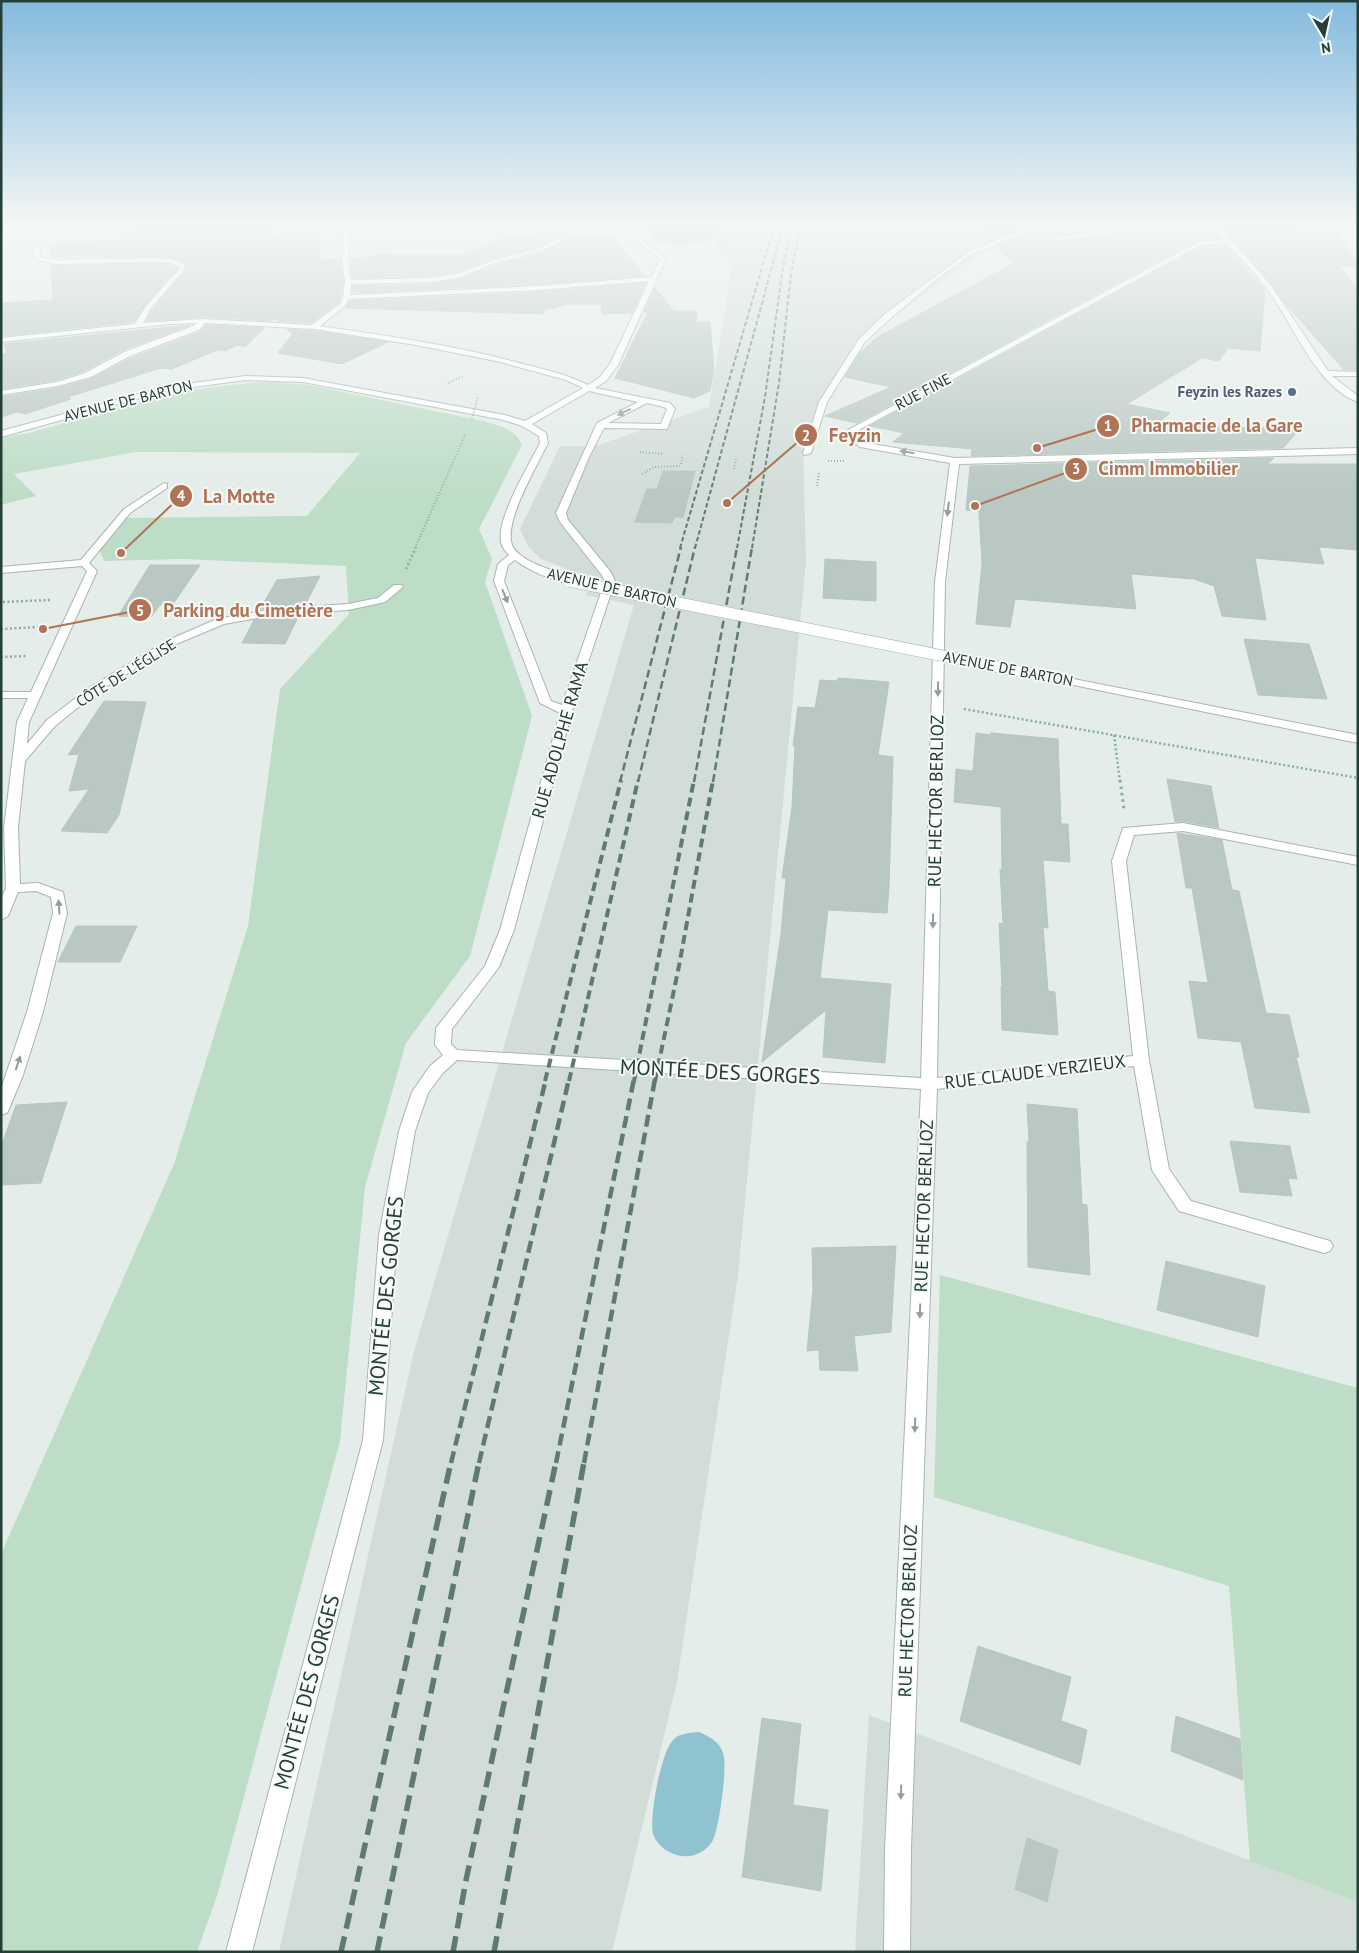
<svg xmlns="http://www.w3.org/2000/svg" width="1359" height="1953" viewBox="0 0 1359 1953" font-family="'PT Sans',sans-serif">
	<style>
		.built { fill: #d2ddd8 }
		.green { fill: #beddc7 }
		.water { fill: #8fc3cf }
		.building { fill: #b9c8c2; stroke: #b7c6c0 }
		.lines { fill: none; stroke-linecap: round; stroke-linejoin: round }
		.minor-casing { stroke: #a7b5b0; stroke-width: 2 }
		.path-far3 { stroke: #86afa4; stroke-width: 1; stroke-dasharray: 1 2; stroke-linecap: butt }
		.path-far2 { stroke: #86afa4; stroke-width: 2; stroke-dasharray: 1 2; stroke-linecap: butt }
		.path-far1 { stroke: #86afa4; stroke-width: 2.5; stroke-dasharray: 2 2.5; stroke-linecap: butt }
		.path { stroke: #86afa4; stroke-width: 3; stroke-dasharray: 2.5 4; stroke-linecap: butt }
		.minor { fill: #fff; fill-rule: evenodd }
		.rail-far4 { stroke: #5f7973; stroke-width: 2; stroke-dasharray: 4.5 2.5; stroke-linecap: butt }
		.rail-far3 { stroke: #5f7973; stroke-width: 2.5; stroke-dasharray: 8 4; stroke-linecap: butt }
		.rail-far2 { stroke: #5f7973; stroke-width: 4; stroke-dasharray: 9 5; stroke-linecap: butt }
		.rail-far1 { stroke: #5f7973; stroke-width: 4.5; stroke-dasharray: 12 6; stroke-linecap: butt }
		.rail { stroke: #5f7973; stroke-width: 5.5; stroke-dasharray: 16 8; stroke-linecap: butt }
		.minor-bridge-casing { stroke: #a7b5b0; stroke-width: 12; stroke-linecap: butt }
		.path-bridge { stroke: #86afa4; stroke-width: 2; stroke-dasharray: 1 2; stroke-linecap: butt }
		.minor-bridge { stroke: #fff; stroke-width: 11 }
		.oneway { fill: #929e9c }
		.service-dot { fill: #5c6f8a; stroke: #f5f9f7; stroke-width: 2 }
		.labels { text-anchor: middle; stroke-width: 4; stroke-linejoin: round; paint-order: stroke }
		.far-street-label { font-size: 15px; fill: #243e38; stroke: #f5f9f7 }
		.far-service-label { font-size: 15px; font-weight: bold; fill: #4e5e75; stroke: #f5f9f7; text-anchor: end }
		.street-label { font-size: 18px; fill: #243e38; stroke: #f5f9f7 }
		.near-street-label { font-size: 21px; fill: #243e38; stroke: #f5f9f7 }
		.leader { fill: none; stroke: #b07356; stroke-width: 2 }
		.callout-dot { fill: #b07356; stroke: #f5f9f7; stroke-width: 2 }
		.mark-label { font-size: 15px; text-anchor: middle; font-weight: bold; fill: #fff }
		.callout-label { font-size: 19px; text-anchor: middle; font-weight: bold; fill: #b07356; stroke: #f5f9f7; stroke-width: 4; stroke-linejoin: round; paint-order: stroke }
	</style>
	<rect width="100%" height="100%" fill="#e4ede9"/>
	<!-- built -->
	<g class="built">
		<path d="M741 223H1065L983 253 855 343 803 445 806 561 738 1275 677 1682 612 1952H279L414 1351 634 605 586 595 593 579 541 559 528 546 520 529 560 446H595L709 407 733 259 732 249Z"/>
		<path d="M869 1715 1358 1902V1952H855Z"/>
	</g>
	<!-- green -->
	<g class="green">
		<path d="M730 223H741C736 235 732 245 733 259H725L716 246 718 241 725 237Z"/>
		<path d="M266 382 310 385 483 421C499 426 515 428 522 445L479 529 492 559 485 582 532 716 470 956 406 1043 365 1187 340 1441 218 1893 197 1952H1V1554L174 1164 248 926 280 689 349 614 346 566 183 559 104 561 99 549 126 518 307 516 360 453 136 452 14 474 36 496 1 505V438L29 433 166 394 220 386Z"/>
		<path d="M940 1275 1358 1388V1902L1250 1861 1229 1586 934 1497Z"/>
	</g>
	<!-- water -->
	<g class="water">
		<path d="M633 223H723C722 226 721 231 719 234 709 247 669 245 655 241L644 228Z"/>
		<path d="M699 1732C710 1737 719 1741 723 1753 728 1765 719 1828 713 1840 707 1851 694 1858 682 1856 670 1855 657 1846 653 1834 649 1818 661 1750 674 1739 680 1733 690 1733 699 1732Z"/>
	</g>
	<!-- building -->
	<g class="building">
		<path d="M127 223H270V229L273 228 271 235 275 238 280 236 283 228 321 226 319 260 340 259 343 282 341 296 338 303 311 323 278 321 274 318 272 321 203 317 146 321 153 309 186 270 185 262 172 257 157 256 51 257 50 244 132 239Z"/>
		<path d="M970 223H1036L990 241Z"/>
		<path d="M1052 223H1122L1124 226 1090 231 1089 227Z"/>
		<path d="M1219 223H1289L1299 228 1333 226 1358 264V267L1339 266 1358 288V370H1344L1284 302 1271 283Z"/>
		<path d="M1209 227 1220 238 1199 239 857 423 825 416 891 387 845 377 859 354 876 338 1014 263 996 247 1043 228 1080 232 1048 238 1053 243 1118 234Z"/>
		<path d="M540 231 564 234 533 248 490 259 457 272 429 276 353 278 350 258 374 257 376 254 461 255 501 239H523Z"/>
		<path d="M577 235 615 239 645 276 539 284 352 293 353 286 429 284 458 280 496 265 539 254Z"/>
		<path d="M1203 246H1226L1265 290 1260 351 1228 348 1219 361 1202 358 1127 404 1170 413 1156 425 1300 429 1283 448 971 456 972 449 893 442 904 433 870 426Z"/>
		<path d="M157 264 170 265 177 268 145 305 134 322 2 336 1 303 53 300 51 265Z"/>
		<path d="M646 283 632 313 602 314 601 304H570L544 310 543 314 345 308 350 301 539 292Z"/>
		<path d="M655 288 674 311H697L696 322H710L714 370 710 391 694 398 615 378 648 312H644Z"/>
		<path d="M190 325 123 350 84 371 57 380 1 389V354L7 353 4 344Z"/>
		<path d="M206 325 264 328 245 347 237 345 225 351 217 350 172 369 161 368 68 397 71 399 25 414 18 412 1 417V397L58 388 91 379 131 358 200 332Z"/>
		<path d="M287 329 314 331 388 342 342 364 278 353 292 334Z"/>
		<path d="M1274 458 1268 464H1358V550L1319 547 1324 564 1255 558 1266 620 1222 616 1214 586 1194 579 1131 574 1136 609 1015 599 1010 627 976 624 982 563 979 511 966 510 970 466Z"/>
		<path d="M663 471H695L683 517H674L672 523 635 522 647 489H657Z"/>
		<path d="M825 559 876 562V601L823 598Z"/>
		<path d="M150 565H200L173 604H161L151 617 118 616Z"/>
		<path d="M320 576 305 605 260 609 277 580Z"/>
		<path d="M299 615 285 644 242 643 254 620Z"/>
		<path d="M1244 639 1309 644 1327 699 1258 695Z"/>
		<path d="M838 678 889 682 878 755 893 757 889 887 887 913 828 910 820 978 891 984 885 1063 823 1057 826 1010 762 1062 781 934 786 878H782L792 807 795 746H793L798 707 815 708 820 680 837 681Z"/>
		<path d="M104 701 146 702 119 815 107 833 61 831 89 789 69 791 79 754 68 755Z"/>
		<path d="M976 733 991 735V733L1058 739 1061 824H1068L1070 862 1043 860 1048 928 1043 927 1048 991 1055 992 1058 1035 1002 1030 1001 987H1002L999 923 1003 924 1000 869 1002 870 1001 807 954 802 956 769 973 771Z"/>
		<path d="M1167 779 1211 786 1219 828 1183 821 1175 822Z"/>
		<path d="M1177 833 1222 840 1232 890 1239 891 1266 1013 1289 1015 1299 1057H1296L1310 1113 1255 1108 1241 1042 1198 1038 1189 981 1208 983 1192 888H1186Z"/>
		<path d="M76 926H137L120 962H58Z"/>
		<path d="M67 1102 41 1183 1 1185V1147L16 1105Z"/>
		<path d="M1027 1104 1077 1109 1082 1204 1087 1205 1090 1275 1028 1267 1027 1142H1029Z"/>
		<path d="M1230 1141 1290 1146 1297 1179 1288 1178 1292 1196 1240 1192Z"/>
		<path d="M896 1246 891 1332 854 1336 858 1371 820 1370 819 1350 807 1351 813 1289 812 1248Z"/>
		<path d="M1166 1261 1265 1286 1258 1337 1157 1310Z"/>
		<path d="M978 1646 1071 1677 1061 1721 1087 1730 1080 1765 960 1721Z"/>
		<path d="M1176 1716 1240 1739 1243 1780 1171 1751Z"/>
		<path d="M762 1718 801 1724 793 1805 828 1810 821 1891 742 1877Z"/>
		<path d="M1027 1838 1058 1850 1047 1902 1015 1889Z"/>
	</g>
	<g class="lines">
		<!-- minor casing -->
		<g class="minor-casing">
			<g id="minor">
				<path d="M276 223H282L279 234 276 236 273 234Z"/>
				<path d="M345 223H351L348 258 351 280 429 278 457 274 491 261 534 250 591 223H598L538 252 495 263 458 278 429 282 351 284 350 295 539 286 651 277 660 259 615 223H621L666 259 618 365 606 381 595 388 670 403 675 409 667 429 604 428 589 457 566 513 568 520 610 571 615 581 572 711 514 930 499 967 452 1029 451 1044 457 1050 921 1078 935 582 950 463 860 447 851 440 848 430 1200 241 1224 240 1210 225 1118 232 1053 241 1050 239 1118 228 1216 223 1270 284 1328 371 1358 372V376H1332L1358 396V402C1318 388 1295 329 1272 296 1259 277 1243 261 1227 244H1203L857 431 858 437 866 443 955 458 1358 448V454L959 464 945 582 937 1078 1133 1056 1112 861 1123 828 1183 823 1358 857V865L1183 831 1134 835 1126 861 1149 1060 1169 1169 1191 1201 1330 1241 1333 1246 1330 1251 1324 1253 1179 1211 1152 1170 1134 1066 937 1089 911 1849 910 1952H884L885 1849 921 1089 457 1060 442 1074 428 1093 415 1131 397 1235 383 1440 252 1952H226L363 1440 379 1235 399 1131 412 1092 430 1066 443 1055 435 1045 436 1028 485 966 500 930 560 713 540 703 494 581 498 564 509 555C506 552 502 547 501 542 496 519 529 465 540 443L539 436 522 426 504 420 303 382 245 380 165 391 1 437V431L164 387 245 376 303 378 505 415 525 421 583 388 566 380 496 361 416 345 314 329 205 323 199 330 130 356 91 377 58 386 1 395V391L57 382 85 373 124 352 193 326 197 323 170 324 1 342V338L135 324 146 306 180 268 171 263 157 262 56 264 37 260 33 253 35 246 38 244 41 246 39 253 41 257 56 260 157 258 172 259 184 264 185 269 151 308 143 323 203 319 312 325 340 304 343 297 345 282 342 258ZM649 281 610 364 600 377 588 385C566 374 543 369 519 363 454 345 387 336 320 326L345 306 349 299 539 290ZM589 391 638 402 597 423 556 513 560 522 601 574 605 581 562 705 551 701 504 581 508 565 515 560C531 572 550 579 569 584L574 581C566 573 540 568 528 560 521 556 512 550 511 541 507 516 537 466 548 443L546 433 532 424ZM647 403 664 407 667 409 661 424 608 423Z"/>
				<path d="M1040 223 1089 229 1086 231 1043 226 972 254 937 279 892 317 865 342 827 402 811 453 804 455 803 453 819 402 859 339 886 313 968 252Z"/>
				<path d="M164 483 167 484V488L130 513 89 563 97 571 29 722 27 744 47 720 89 688 166 641 217 619 274 609 348 604 378 598 394 585H402L403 587 385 602 348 610 274 615 224 624 174 645 97 692 55 726 25 761 18 828 20 884 38 883 63 892 67 913 43 1012 23 1075 9 1109 7 1113 1 1115V1089L27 1012 53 913 51 897 36 891 18 892 8 916 1 920V899L6 888 4 828 17 722 28 698H1V692H31L87 571 82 566 1 573V567L81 560 124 509Z"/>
				<path d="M1033 671 1358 735V743L1029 676 1027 674Z"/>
			</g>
		</g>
		<!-- path-far3 -->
		<g class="path-far3">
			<path d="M71 229 85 228 87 223"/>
			<path d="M54 233 71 229 73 223"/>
			<path d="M1 239 17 240"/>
			<path d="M696 244 719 236 725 223"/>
		</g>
		<!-- path-far2 -->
		<g class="path-far2">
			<path d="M448 383 463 376"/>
			<path d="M640 452 664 454"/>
			<path d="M828 461H844"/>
			<path d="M681 464 683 455"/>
			<path d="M734 469 736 458"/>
			<path d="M642 474 654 467 680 466"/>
			<path d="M817 486 819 472"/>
			<path d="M415 548 466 433"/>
		</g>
		<!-- path-far1 -->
		<g class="path-far1">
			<path d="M406 569 416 547"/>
			<path d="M3 602 50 600"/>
			<path d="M1 629 38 627"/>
			<path d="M1 657 26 656"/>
			<path d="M964 709 1358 778"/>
			<path d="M1114 735 1120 782"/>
		</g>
		<!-- path -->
		<path class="path" d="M1120 780 1124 809"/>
		<!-- minor -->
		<use href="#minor" class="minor"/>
		<!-- rail-far4 -->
		<g class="rail-far4">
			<path d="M680 548 775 223"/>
			<path d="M695 548 784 223"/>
			<path d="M737 548 765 397 782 274 792 223"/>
			<path d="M752 548 779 383 791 274 801 223"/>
		</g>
		<!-- rail-far3 -->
		<g class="rail-far3">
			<path d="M620 782 681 547"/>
			<path d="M638 782 695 547"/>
			<path d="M694 782 737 547"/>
			<path d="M713 782 752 547"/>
		</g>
		<!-- rail-far2 -->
		<g class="rail-far2">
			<path d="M545 1081 621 780"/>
			<path d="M569 1081 638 780"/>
			<path d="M634 1081 694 780"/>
			<path d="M655 1081 679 966 713 780"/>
		</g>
		<!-- rail-far1 -->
		<g class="rail-far1">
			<path d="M451 1463 546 1079"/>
			<path d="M479 1463 569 1079"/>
			<path d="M556 1463 634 1079"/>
			<path d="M584 1463 655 1079"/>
		</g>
		<!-- rail -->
		<g class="rail">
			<path d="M341 1952 451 1462"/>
			<path d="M377 1952 479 1462"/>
			<path d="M453 1952 466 1880 556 1462"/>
			<path d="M494 1952 584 1462"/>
		</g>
		<!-- minor-bridge casing -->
		<g class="minor-bridge-casing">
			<path id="minor-bridge" d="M569 581 1033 674"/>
		</g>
		<!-- path-bridge -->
		<path class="path-bridge" d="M472 419 478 396"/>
		<!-- minor-bridge -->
		<use href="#minor-bridge" class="minor-bridge"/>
	</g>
	<!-- one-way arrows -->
	<defs><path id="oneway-solid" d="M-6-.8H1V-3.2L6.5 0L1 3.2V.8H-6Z" transform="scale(1.25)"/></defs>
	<g class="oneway">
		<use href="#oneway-solid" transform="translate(624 412) rotate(155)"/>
		<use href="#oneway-solid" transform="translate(907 452) rotate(-171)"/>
		<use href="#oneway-solid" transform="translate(948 509) rotate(97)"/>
		<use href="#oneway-solid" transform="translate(505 596) rotate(68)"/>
		<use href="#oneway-solid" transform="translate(938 689) rotate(91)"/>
		<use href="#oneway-solid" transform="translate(59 907) rotate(-94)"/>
		<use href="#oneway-solid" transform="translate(933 921) rotate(91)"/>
		<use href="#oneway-solid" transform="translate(18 1063) rotate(-72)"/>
		<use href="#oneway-solid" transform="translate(920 1311) rotate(92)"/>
		<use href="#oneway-solid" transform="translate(915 1425) rotate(92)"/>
		<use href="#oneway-solid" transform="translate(901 1792) rotate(92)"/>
	</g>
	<!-- sky -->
	<linearGradient id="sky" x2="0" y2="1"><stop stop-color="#84bade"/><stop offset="0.45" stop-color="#f3f7f5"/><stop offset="1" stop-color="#f3f7f5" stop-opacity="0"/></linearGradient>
	<rect width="1359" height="496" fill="url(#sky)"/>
	<!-- markers -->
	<circle class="service-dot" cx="1292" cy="392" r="5"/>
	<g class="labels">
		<!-- far-street labels -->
		<g class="far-street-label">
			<text transform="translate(923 392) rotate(-28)" y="5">RUE FINE</text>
			<text transform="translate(128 401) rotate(-14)" y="5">AVENUE DE BARTON</text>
			<text transform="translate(612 588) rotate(13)" y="5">AVENUE DE BARTON</text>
			<text transform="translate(1008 669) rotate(11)" y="5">AVENUE DE BARTON</text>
			<text transform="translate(126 673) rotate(-32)" y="5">CÔTE DE L'ÉGLISE</text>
		</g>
		<!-- far-service labels -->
		<g class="far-service-label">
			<text x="1282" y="397">Feyzin les Razes</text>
		</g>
		<!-- street labels -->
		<g class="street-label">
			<text transform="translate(560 740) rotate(-74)" y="6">RUE ADOLPHE RAMA</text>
			<text transform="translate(936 801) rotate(-89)" y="6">RUE HECTOR BERLIOZ</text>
			<text transform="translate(1035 1072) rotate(-7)" y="6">RUE CLAUDE VERZIEUX</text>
			<text transform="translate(924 1206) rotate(-88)" y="6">RUE HECTOR BERLIOZ</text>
			<text transform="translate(908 1611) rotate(-88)" y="6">RUE HECTOR BERLIOZ</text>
		</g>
		<!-- near-street labels -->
		<g class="near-street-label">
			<text transform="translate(720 1072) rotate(3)" y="7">MONTÉE DES GORGES</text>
			<text transform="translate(386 1296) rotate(-84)" y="7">MONTÉE DES GORGES</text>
			<text transform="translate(307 1692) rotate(-75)" y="7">MONTÉE DES GORGES</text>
		</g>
	</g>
	<!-- callouts -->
	<path class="leader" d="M1037 448L1108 426M727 503L806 435M975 506L1076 469M121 553L181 496M43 629L140 610"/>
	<g class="callout-dot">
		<circle cx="1037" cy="448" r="5"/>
		<circle cx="727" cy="503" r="5"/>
		<circle cx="975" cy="506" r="5"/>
		<circle cx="121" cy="553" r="5"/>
		<circle cx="43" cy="629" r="5"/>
		<circle cx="1108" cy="426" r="12"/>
		<circle cx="806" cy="435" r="12"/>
		<circle cx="1076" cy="469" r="12"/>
		<circle cx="181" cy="496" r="12"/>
		<circle cx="140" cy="610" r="12"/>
	</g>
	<g class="mark-label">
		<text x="1108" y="431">1</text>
		<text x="806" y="441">2</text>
		<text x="1076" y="474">3</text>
		<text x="181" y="501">4</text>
		<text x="140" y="616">5</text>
	</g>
	<g class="callout-label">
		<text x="1217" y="432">Pharmacie de la Gare</text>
		<text x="855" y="442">Feyzin</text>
		<text x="1168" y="475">Cimm Immobilier</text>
		<text x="239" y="503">La Motte</text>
		<text x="248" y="617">Parking du Cimetière</text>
	</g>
	<!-- border -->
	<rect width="1359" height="1953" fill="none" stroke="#243e38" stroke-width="5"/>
	<!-- north arrow -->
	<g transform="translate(1324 35) rotate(171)" stroke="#f5f9f7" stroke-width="4" paint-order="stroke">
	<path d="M0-4L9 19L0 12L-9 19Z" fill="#243e38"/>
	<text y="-8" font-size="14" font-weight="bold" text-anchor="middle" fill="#243e38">N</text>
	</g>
</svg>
